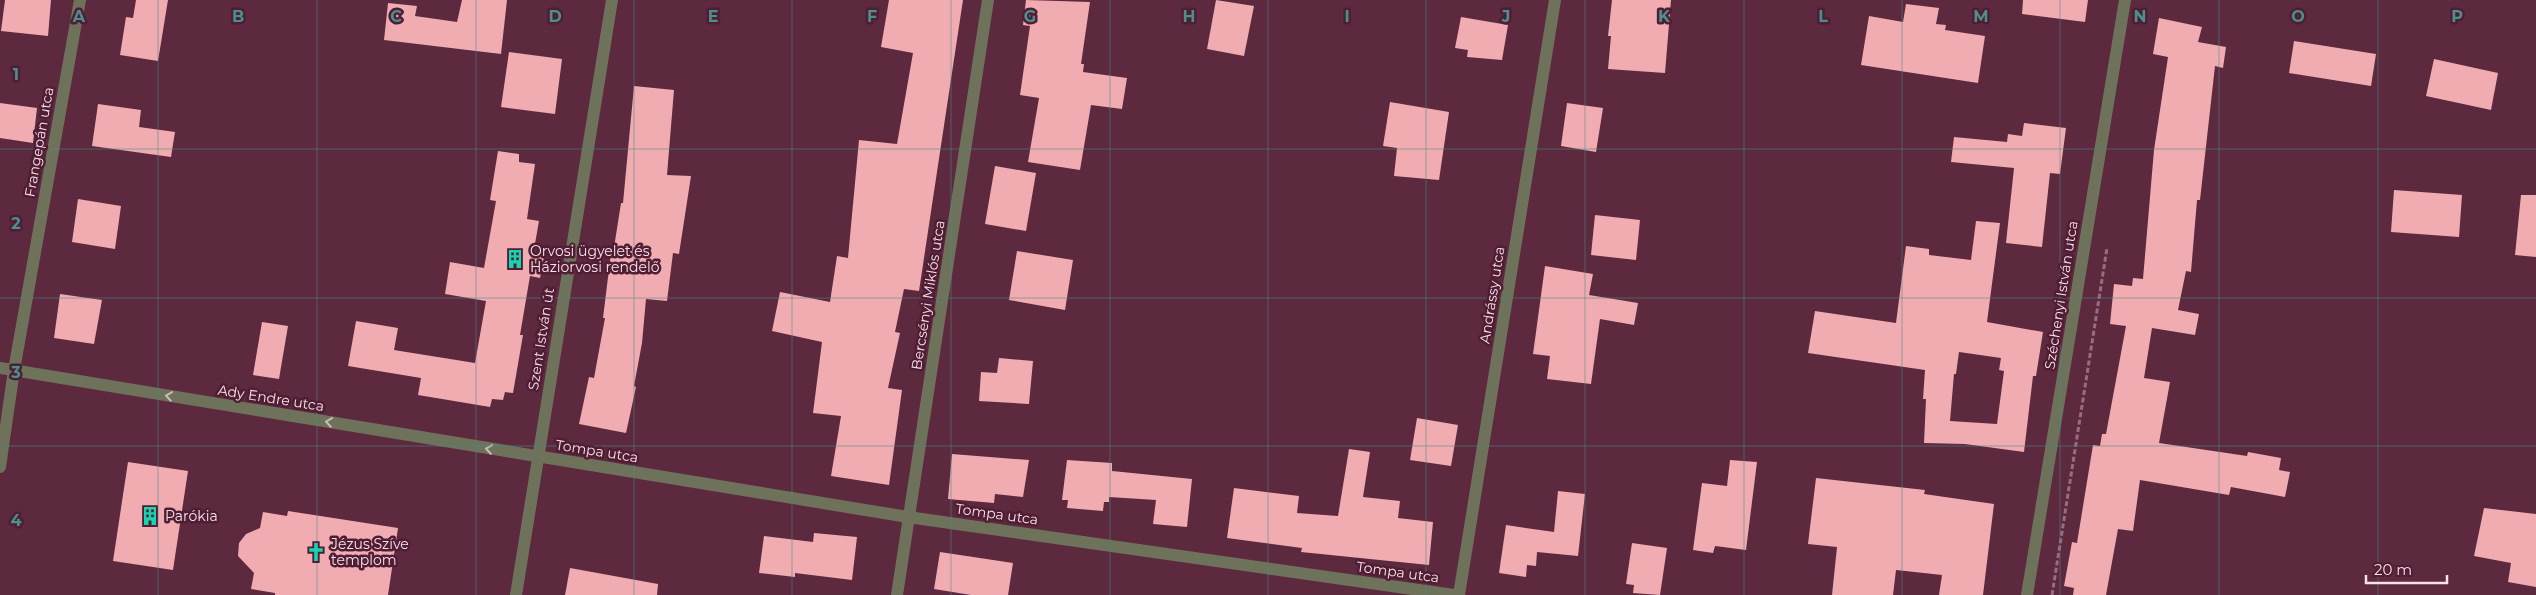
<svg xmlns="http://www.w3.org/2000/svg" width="2536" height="595" viewBox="0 0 2536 595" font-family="Montserrat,sans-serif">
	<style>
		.building { fill: #f0acb0; fill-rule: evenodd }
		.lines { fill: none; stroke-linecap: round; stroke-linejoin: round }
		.path { stroke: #986e7f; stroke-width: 3; stroke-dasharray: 5 2.5; stroke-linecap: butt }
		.minor { stroke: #6e725a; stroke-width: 12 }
		.oneway { stroke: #cabab7 }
		.grid { fill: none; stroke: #4a908d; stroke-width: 1; stroke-opacity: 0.55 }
		.labels { text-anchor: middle; stroke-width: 5; stroke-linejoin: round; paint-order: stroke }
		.street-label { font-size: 14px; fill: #fbe0e9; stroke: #501e34 }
		.poi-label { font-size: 14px; fill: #fbe0e9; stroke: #501e34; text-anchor: start }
		.grid-label { font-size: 16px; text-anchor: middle; font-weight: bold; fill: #4a908d; stroke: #501e34; stroke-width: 5; stroke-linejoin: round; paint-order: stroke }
	</style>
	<rect width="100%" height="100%" fill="#5c293f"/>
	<!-- building -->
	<g class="building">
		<path d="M5 0H51L48 36 1 31Z"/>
		<path d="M136 0H168L158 61 120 55 126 17 133 18Z"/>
		<path d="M462 0H507L501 54 384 40 388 3 417 6 415 16 457 22Z"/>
		<path d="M889 0H963L919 291 904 289 895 332 900 333 888 388 902 390 889 485 831 476 841 416 813 413 822 342 772 331 780 292 830 302 837 256 848 258 859 140 897 144 913 53 881 47Z"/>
		<path d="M1026 0 1090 2 1081 64H1084L1083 72 1127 78 1122 109 1091 105 1080 170 1028 162 1039 98 1020 95 1030 26 1023 25Z"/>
		<path d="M1216 0 1254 6 1244 56 1207 49Z"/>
		<path d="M1612 0H1671L1665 73 1608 69 1611 36H1608Z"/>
		<path d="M2023 0H2088L2085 22 2022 14Z"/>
		<path d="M1906 4 1939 8 1936 24 1946 25 1945 30 1985 36 1978 83 1861 65 1869 16 1903 22Z"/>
		<path d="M1461 17 1508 25 1502 60 1467 57 1468 50 1455 48Z"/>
		<path d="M2159 18 2202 27 2198 42 2226 47 2223 68 2215 66 2200 200H2197L2191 272 2186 271 2178 310 2199 314 2195 335 2152 328 2144 378 2170 382 2159 443 2247 456 2248 452 2281 458 2279 470 2290 472 2285 497 2231 487 2229 495 2140 480 2133 531 2118 529 2106 595H2073L2074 588 2064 586 2072 542 2077 543 2093 445 2100 446 2102 434H2106L2126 326 2110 324 2114 284 2132 286 2133 278 2143 279 2154 150 2168 57 2153 54Z"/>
		<path d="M2294 41 2376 54 2371 86 2289 73Z"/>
		<path d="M509 52 562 59 555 114 501 107Z"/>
		<path d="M2434 59 2498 73 2491 110 2426 96Z"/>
		<path d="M634 86 674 90 667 175 691 176 679 254 673 253 667 301 646 299 642 343 634 386 636 387 626 433 579 424 589 377 594 378 605 318H603L611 253 613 254 621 203H623Z"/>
		<path d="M1390 102 1449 112 1439 180 1394 176 1397 148 1383 146Z"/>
		<path d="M0 103 37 108 33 143 0 138Z"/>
		<path d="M1567 103 1603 108 1596 152 1561 146Z"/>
		<path d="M98 104 141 110 139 127 175 132 171 157 92 146Z"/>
		<path d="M2024 123 2066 128 2060 174 2050 173 2042 247 2006 243 2014 168 1951 162 1954 137 2007 142 2008 134 2022 136Z"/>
		<path d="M498 151 519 154V162L535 164 527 219 539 221 533 255 544 257 540 278 530 276 520 335H523L513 393 505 392 503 400 492 399 490 407 418 395 421 378 348 366 356 321 398 328 394 350 475 363 486 301 445 294 450 262 484 268 496 201 490 200Z"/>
		<path d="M995 166 1036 173 1026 231 985 224Z"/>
		<path d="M2394 190 2462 195 2459 237 2391 232Z"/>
		<path d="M2521 195H2536V257L2515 255Z"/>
		<path d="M78 199 121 206 115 249 72 242Z"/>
		<path d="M1595 215 1640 220 1636 260 1591 255Z"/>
		<path d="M1976 221 2000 223 1987 322 2043 332 2036 376H2033L2024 452 1965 444 1924 443 1926 399H1923L1925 370 1808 353 1815 311 1896 323 1906 246 1929 249V255L1971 260ZM1959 352 2001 358 1999 370 2004 371 1997 424 1950 421 1954 374H1956Z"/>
		<path d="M1017 251 1073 260 1065 310 1009 300Z"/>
		<path d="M1545 266 1593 274 1589 295 1638 303 1634 325 1600 319 1591 384 1547 379 1550 356 1533 354Z"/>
		<path d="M60 294 102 300 94 344 54 338Z"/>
		<path d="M262 322 288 326 279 379 253 375Z"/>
		<path d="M999 358 1033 361 1029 404 979 401 981 372 997 373Z"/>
		<path d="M1417 418 1458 425 1451 466 1410 460Z"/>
		<path d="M1349 449 1370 452 1363 497 1400 501 1398 518 1433 522 1429 565 1301 552 1302 548 1227 538 1234 488 1299 496 1297 513 1338 516Z"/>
		<path d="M952 454 1029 460 1023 497 995 494 994 503 948 499Z"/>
		<path d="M1067 460 1112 463V471L1192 479 1187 527 1153 524 1156 500 1109 497V502H1104L1103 511 1067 508 1068 500H1062Z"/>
		<path d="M1730 460 1757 462 1746 550 1715 546 1713 553 1693 550 1702 483 1727 486Z"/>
		<path d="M128 462 188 471 173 570 113 561Z"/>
		<path d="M1816 478 1925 490 1924 494 1994 504 1983 595H1939L1942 575 1896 570 1893 595H1832L1837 547 1808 544Z"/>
		<path d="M1558 491 1585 494 1578 556 1537 552 1536 566 1527 565 1526 577 1499 573 1506 525 1554 532Z"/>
		<path d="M2484 508 2536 514V587L2508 582 2511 563 2474 556Z"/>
		<path d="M288 511 398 528 388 595H275V593L251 589 254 573 238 556 239 543 246 534 260 528 263 512 287 516Z"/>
		<path d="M814 533 857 537 852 580 795 573V577L759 573 764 536 813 542Z"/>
		<path d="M1632 543 1667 548 1660 595 1633 593 1634 585 1626 584Z"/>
		<path d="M940 552 1013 563 1008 595H971L934 589Z"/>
		<path d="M570 568 658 584 657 595H565Z"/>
	</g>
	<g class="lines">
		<!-- path -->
		<path class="path" d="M2052 595 2107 248"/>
		<!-- minor -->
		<g class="minor">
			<path d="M0 368 908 517 1454 595"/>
			<path d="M0 467 14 370 80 0"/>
			<path d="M516 595 612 0"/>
			<path d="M897 595 988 0"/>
			<path d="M1459 595 1555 0"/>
			<path d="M2027 595 2125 0"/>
		</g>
	</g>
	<!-- one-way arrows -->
	<defs><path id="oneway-chevron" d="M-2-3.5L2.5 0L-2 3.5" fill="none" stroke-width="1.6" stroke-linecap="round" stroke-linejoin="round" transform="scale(1.25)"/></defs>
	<g class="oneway">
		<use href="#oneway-chevron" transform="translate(169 396) rotate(-171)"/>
		<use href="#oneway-chevron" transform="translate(329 422) rotate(-171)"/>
		<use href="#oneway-chevron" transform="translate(489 449) rotate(-171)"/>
	</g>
	<!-- grid -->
	<path class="grid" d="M158 0V595M317 0V595M476 0V595M634 0V595M792 0V595M951 0V595M1110 0V595M1268 0V595M1426 0V595M1585 0V595M1744 0V595M1902 0V595M2060 0V595M2219 0V595M2378 0V595M0 149H2536M0 298H2536M0 446H2536"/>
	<!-- icons -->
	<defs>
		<g id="building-bare" transform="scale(1.5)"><path d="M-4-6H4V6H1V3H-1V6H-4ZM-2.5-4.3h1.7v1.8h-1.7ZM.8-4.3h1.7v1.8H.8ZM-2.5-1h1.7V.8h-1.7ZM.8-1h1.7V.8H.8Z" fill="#18d5b2" stroke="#501e34" stroke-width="2.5" paint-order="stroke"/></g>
		<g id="church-bare" transform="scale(1.5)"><path d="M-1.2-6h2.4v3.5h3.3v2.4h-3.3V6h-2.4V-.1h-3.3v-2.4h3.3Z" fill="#18d5b2" stroke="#501e34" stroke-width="2.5" paint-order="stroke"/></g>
	</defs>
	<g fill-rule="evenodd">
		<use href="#building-bare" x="515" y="259"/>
		<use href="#building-bare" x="150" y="516"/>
		<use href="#church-bare" x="316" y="552"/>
	</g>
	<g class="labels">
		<!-- street labels -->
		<g class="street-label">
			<text transform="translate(39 142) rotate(-80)" y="5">Frangepán utca</text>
			<text transform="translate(928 295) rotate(-81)" y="5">Bercsényi Miklós utca</text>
			<text transform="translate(1492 295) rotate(-81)" y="5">Andrássy utca</text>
			<text transform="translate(2061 295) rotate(-81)" y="5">Széchenyi István utca</text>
			<text transform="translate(541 339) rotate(-81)" y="5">Szent István út</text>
			<text transform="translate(271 398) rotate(9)" y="5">Ady Endre utca</text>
			<text transform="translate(597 451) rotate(9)" y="5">Tompa utca</text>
			<text transform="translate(997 514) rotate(8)" y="5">Tompa utca</text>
			<text transform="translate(1398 572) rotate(8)" y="5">Tompa utca</text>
		</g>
		<!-- poi labels -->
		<g class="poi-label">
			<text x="530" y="256">Orvosi ügyelet és<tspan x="530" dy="16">Háziorvosi rendelő</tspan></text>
			<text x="165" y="521">Parókia</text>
			<text x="331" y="549">Jézus Szíve<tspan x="331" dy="16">templom</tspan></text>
		</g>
	</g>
	<g class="grid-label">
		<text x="79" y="22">A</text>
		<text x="238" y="22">B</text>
		<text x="396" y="22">C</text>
		<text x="555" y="22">D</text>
		<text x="713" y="22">E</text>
		<text x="872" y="22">F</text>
		<text x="1030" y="22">G</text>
		<text x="1189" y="22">H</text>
		<text x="1347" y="22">I</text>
		<text x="1506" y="22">J</text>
		<text x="1664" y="22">K</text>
		<text x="1823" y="22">L</text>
		<text x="1981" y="22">M</text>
		<text x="2140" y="22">N</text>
		<text x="2298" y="22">O</text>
		<text x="2457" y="22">P</text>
		<text x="16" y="80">1</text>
		<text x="16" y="229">2</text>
		<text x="16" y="378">3</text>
		<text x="16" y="526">4</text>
	</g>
	<!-- scale -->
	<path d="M2366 575v8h81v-8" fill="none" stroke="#fbe0e9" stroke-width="2.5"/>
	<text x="2374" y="575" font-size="15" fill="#fbe0e9" stroke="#501e34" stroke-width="4" paint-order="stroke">20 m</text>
</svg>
